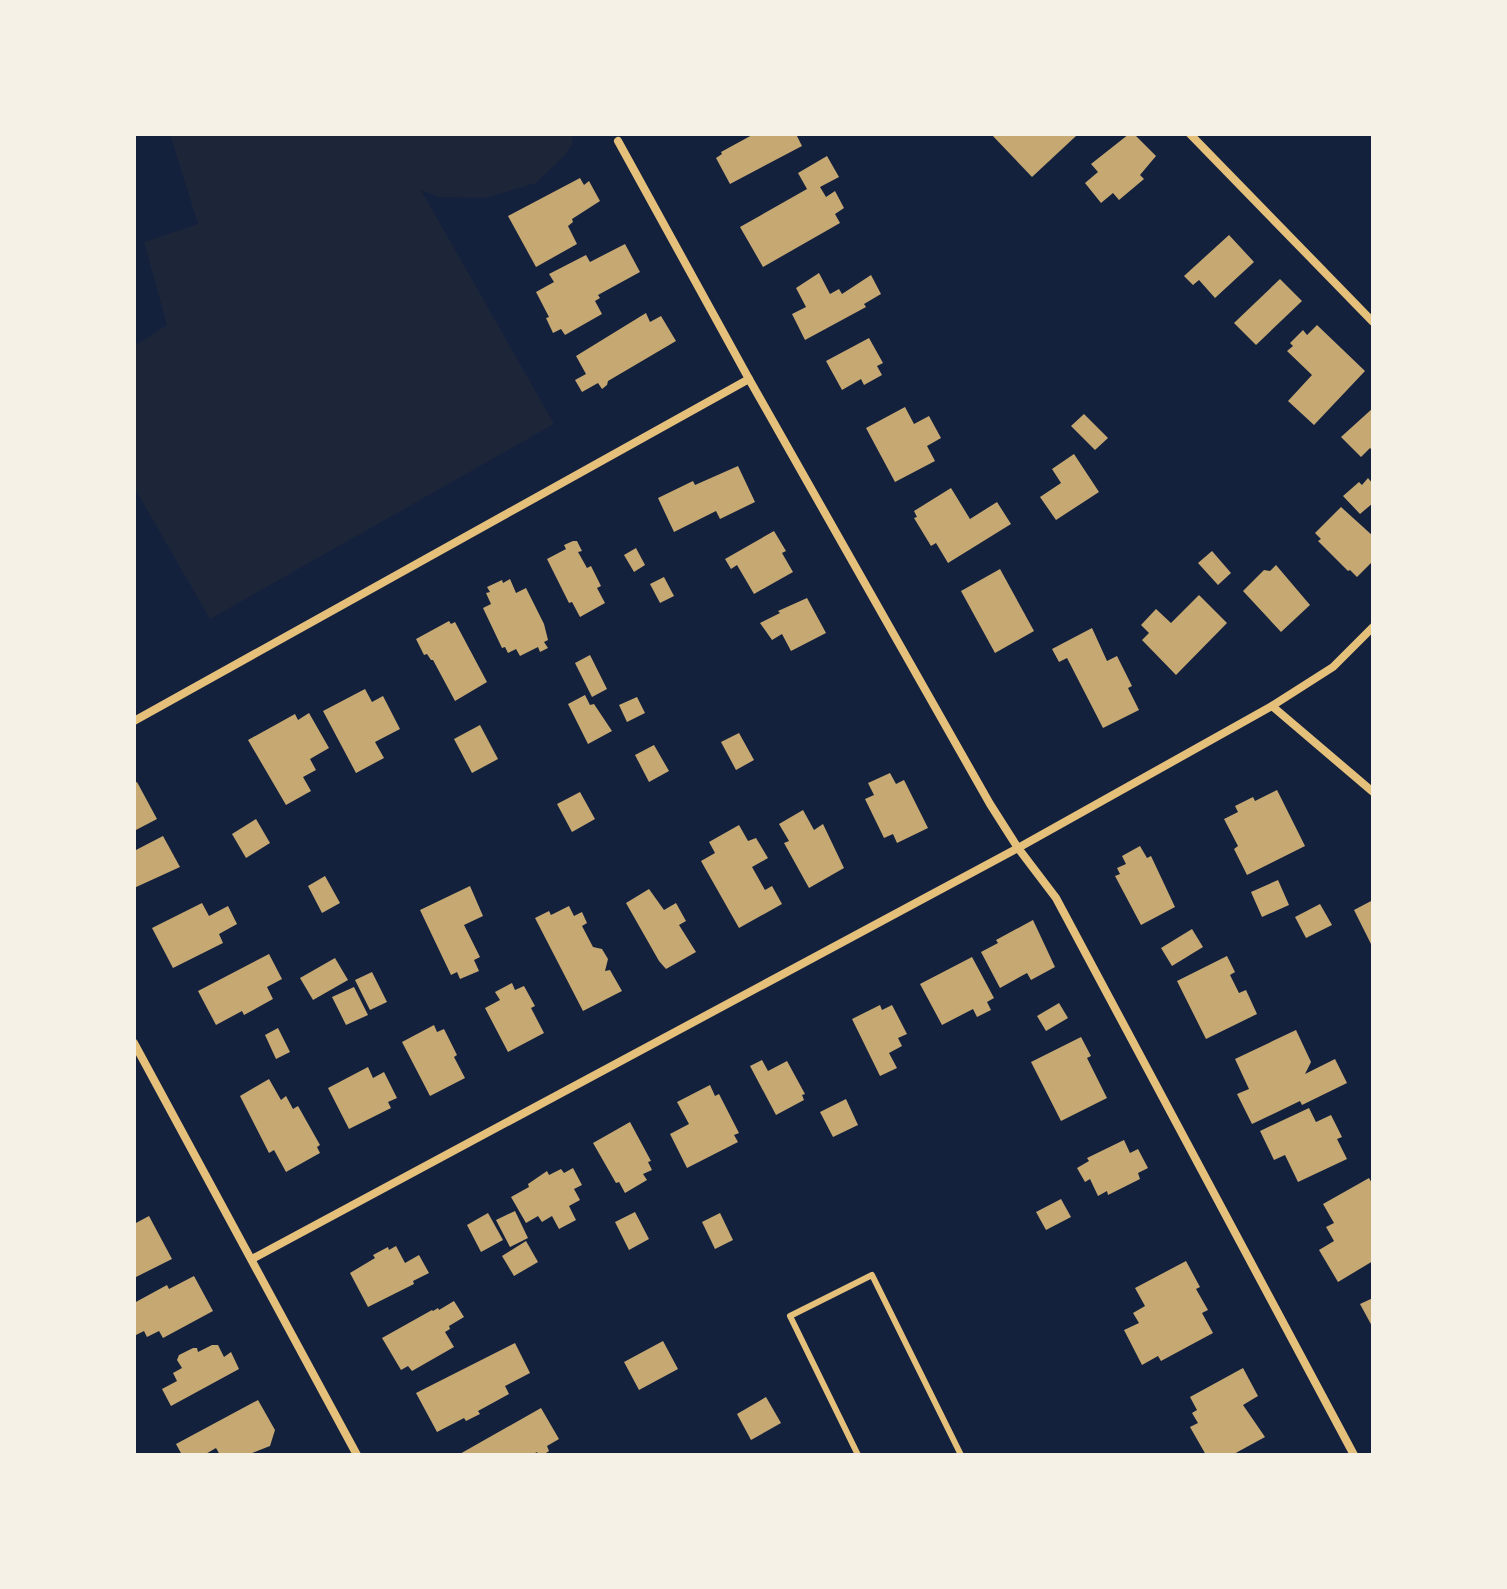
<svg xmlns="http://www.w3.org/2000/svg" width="1507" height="1589" viewBox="0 0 1507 1589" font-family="'Golos Text',sans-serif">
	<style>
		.green { fill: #1d2539 }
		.building { fill: #c6a872 }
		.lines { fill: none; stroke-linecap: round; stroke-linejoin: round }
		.service { stroke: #e5c07b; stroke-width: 6 }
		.minor { stroke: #e5c07b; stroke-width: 8 }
	</style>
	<rect width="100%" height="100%" fill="#14213d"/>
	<!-- green -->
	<path class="green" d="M170 134H573L572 145 565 155 536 183 485 198 439 197 421 190 554 424 210 619 134 487V346L167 325 144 242 198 224Z"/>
	<!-- building -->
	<g class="building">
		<path d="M754 134H796L802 146 730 184 716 158 722 154 721 152Z"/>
		<path d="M991 134H1074L1076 136 1032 177Z"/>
		<path d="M1129 134H1134L1156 156 1140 175 1144 179 1119 200 1113 193 1101 203 1085 183 1098 172 1091 164Z"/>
		<path d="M827 156 839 177 820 187 826 197 835 191 844 208 835 214 840 223 763 267 740 227 807 189 798 173Z"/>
		<path d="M580 178 584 185 589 181 600 201 572 219 573 222 568 226 577 244 536 267 508 216Z"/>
		<path d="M1229 235 1254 262 1215 298 1199 280 1193 285 1184 276Z"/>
		<path d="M625 244 640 272 598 295 600 298 595 301 602 314 565 335 561 329 553 333 546 318 549 317 536 292 554 282 549 274 586 255 590 262Z"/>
		<path d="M819 273 830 294 839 289 842 294 871 275 881 294 864 304 866 307 805 340 792 314 806 307 796 288Z"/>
		<path d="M1280 279 1302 301 1256 345 1234 323Z"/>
		<path d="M646 313 650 322 661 316 676 341 608 381 607 385 602 389 598 383 582 392 575 380 586 374 576 356Z"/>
		<path d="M1317 325 1365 371 1314 425 1288 401 1312 375 1287 351 1293 346 1290 343 1303 330 1307 335Z"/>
		<path d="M869 338 883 363 877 366 882 375 864 385 861 379 842 390 826 361Z"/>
		<path d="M905 407 914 424 929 416 941 438 927 446 935 461 895 482 866 428Z"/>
		<path d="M1373 408V451L1370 448 1361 457 1341 437Z"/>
		<path d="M1084 414 1108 438 1095 450 1071 426Z"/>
		<path d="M1074 454 1099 492 1056 520 1040 497 1061 483 1052 469Z"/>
		<path d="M738 466 755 502 720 519 716 511 674 532 658 498 693 481 695 485Z"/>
		<path d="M1368 478 1373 484V503L1360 514 1343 496 1359 482 1362 485Z"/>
		<path d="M951 488 970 519 997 502 1011 524 948 563 936 543 931 546 914 518 917 517 914 511Z"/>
		<path d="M1341 507 1373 536V561L1357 577 1350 570 1348 571 1318 541 1321 539 1315 533Z"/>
		<path d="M774 531 786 551 782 553 793 572 754 594 737 565 731 569 725 559Z"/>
		<path d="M573 541H577L582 551 578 552 587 568 591 566 601 586 597 588 605 603 580 617 572 602 569 603 547 559 566 549 564 545Z"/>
		<path d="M636 548 645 565 634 572 624 555Z"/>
		<path d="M1212 551 1231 573 1218 585 1198 563Z"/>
		<path d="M1276 565 1310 605 1281 632 1243 591 1264 570 1270 571Z"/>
		<path d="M1000 569 1034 631 995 653 961 591Z"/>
		<path d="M664 577 674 596 660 603 650 584Z"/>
		<path d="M510 579 516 593 526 588 544 624 548 640 544 642 548 648 540 652 538 647 520 656 516 649 508 653 505 647 502 648 483 608 491 604 486 593 490 592 487 587 502 580 503 583Z"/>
		<path d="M1199 595 1227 623 1176 675 1142 640 1149 633 1141 625 1156 609 1171 623Z"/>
		<path d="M807 598 826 633 791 651 782 634 772 640 760 623 780 613 778 611Z"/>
		<path d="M449 621 451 624 455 622 487 682 455 701 433 660H431L427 654 424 655 416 639Z"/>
		<path d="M1092 628 1107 661 1117 656 1132 686 1128 688 1139 710 1103 728 1067 658 1059 662 1052 649Z"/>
		<path d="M590 655 607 689 592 697 575 663Z"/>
		<path d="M365 689 372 702 383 696 400 729 375 742 384 758 356 773 323 711Z"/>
		<path d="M585 695 590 705 594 704 612 731 588 744 568 704Z"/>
		<path d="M637 697 645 713 627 722 619 705Z"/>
		<path d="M309 713 329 748 310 759 316 770 303 777 311 791 286 805 248 740 295 714 298 720Z"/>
		<path d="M480 725 498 759 472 773 454 739Z"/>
		<path d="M739 733 754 760 736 770 721 742Z"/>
		<path d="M654 745 669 771 649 782 635 755Z"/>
		<path d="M890 773 896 784 904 780 928 828 897 843 893 834 884 838 865 799 874 795 868 783Z"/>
		<path d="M137 782 157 819 134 831V783Z"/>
		<path d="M1277 790 1305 846 1247 875 1234 849 1238 846 1224 819 1238 812 1235 806 1253 797 1255 801Z"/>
		<path d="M580 792 595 819 572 832 557 804Z"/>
		<path d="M803 810 814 830 823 824 844 868 809 888 784 843 789 841 779 824Z"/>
		<path d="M256 819 270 843 246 858 232 834Z"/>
		<path d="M739 825 748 841 756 838 768 858 752 867 765 890 772 886 782 904 739 928 701 861 715 853 709 842Z"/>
		<path d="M163 836 180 867 134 888V851Z"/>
		<path d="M1140 846 1147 858 1151 856 1175 907 1141 925 1115 876 1120 874 1117 868 1126 864 1122 856Z"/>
		<path d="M325 876 340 903 322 913 308 886Z"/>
		<path d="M1278 880 1289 905 1262 917 1251 892Z"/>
		<path d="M470 886 483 916 464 925 480 957 474 960 479 971 460 979 457 972 451 975 420 910Z"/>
		<path d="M649 889 664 910 676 903 686 921 679 925 696 952 666 969 659 961 626 903Z"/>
		<path d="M1373 900V948L1354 910Z"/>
		<path d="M202 903 209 916 228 906 237 924 219 934 223 943 173 968 152 928Z"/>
		<path d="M1320 904 1332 925 1306 938 1295 917Z"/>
		<path d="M569 906 574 916 582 912 587 923 582 926 593 947 602 949 608 959 605 971 610 970 622 991 583 1011 535 918 549 911 551 915Z"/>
		<path d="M1033 920 1055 967 1031 980 1027 973 1000 988 981 952 998 943 996 940Z"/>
		<path d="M1192 929 1203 947 1172 966 1161 948Z"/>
		<path d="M269 954 282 979 267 987 273 999 244 1015 242 1011 216 1025 198 991Z"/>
		<path d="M1227 956 1235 972 1230 975 1239 993 1246 990 1257 1014 1206 1039 1177 981Z"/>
		<path d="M972 957 994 998 987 1002 991 1010 977 1017 973 1009 942 1025 920 984Z"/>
		<path d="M335 958 348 980 313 1000 300 978Z"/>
		<path d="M372 972 387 1002 370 1010 355 980Z"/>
		<path d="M512 983 515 990 524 986 535 1006 531 1008 544 1033 508 1052 485 1008 500 1000 495 992Z"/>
		<path d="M354 987 368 1015 346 1025 332 997Z"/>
		<path d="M1059 1003 1068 1018 1046 1031 1037 1016Z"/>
		<path d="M880 1005 882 1010 892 1005 907 1034 898 1038 902 1046 889 1053 897 1068 880 1076 852 1019Z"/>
		<path d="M434 1025 437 1032 444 1029 457 1055 454 1057 465 1078 430 1096 402 1042Z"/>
		<path d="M278 1028 290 1052 276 1059 265 1035Z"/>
		<path d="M1296 1030 1311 1062 1305 1074 1335 1059 1347 1083 1302 1105 1300 1101 1252 1124 1237 1094 1249 1089 1235 1059Z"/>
		<path d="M1081 1037 1091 1056 1087 1058 1107 1098 1061 1121 1031 1062Z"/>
		<path d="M762 1060 768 1071 787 1061 805 1094 802 1095 804 1100 776 1115 750 1066Z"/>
		<path d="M368 1067 373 1078 384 1072 397 1098 388 1102 391 1108 349 1129 328 1088Z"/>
		<path d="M269 1079 281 1100 286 1096 293 1109 298 1106 320 1145 317 1147 320 1153 286 1172 274 1150 269 1153 240 1096Z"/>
		<path d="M710 1085 715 1096 719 1094 739 1133 734 1135 738 1142 687 1168 670 1134 689 1124 677 1102Z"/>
		<path d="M846 1099 858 1125 833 1137 820 1112Z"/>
		<path d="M1309 1108 1316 1122 1331 1115 1342 1137 1337 1139 1347 1159 1298 1182 1285 1155 1274 1160 1260 1131Z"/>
		<path d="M630 1122 651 1161 648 1162 652 1170 643 1174 647 1180 625 1193 619 1182 616 1183 593 1143Z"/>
		<path d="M1124 1140 1130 1153 1138 1149 1148 1168 1138 1173 1140 1179 1108 1195 1107 1191 1098 1196 1090 1179 1085 1182 1077 1168 1089 1161 1087 1158Z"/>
		<path d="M573 1168 582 1185 574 1189 580 1200 569 1206 576 1220 559 1229 552 1216 542 1222 538 1216 526 1223 511 1197 529 1187 528 1184 547 1171 549 1175 561 1169 564 1173Z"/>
		<path d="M1369 1178 1373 1185V1261L1338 1282 1319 1250 1334 1241 1326 1227 1334 1223 1323 1204Z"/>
		<path d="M1061 1199 1071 1217 1046 1230 1036 1212Z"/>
		<path d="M515 1211 528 1238 510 1247 496 1220Z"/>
		<path d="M635 1212 649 1239 629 1250 615 1222Z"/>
		<path d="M488 1213 503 1240 481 1252 467 1225Z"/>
		<path d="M720 1213 733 1240 715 1249 702 1222Z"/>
		<path d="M149 1216 172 1259 134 1278V1224Z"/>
		<path d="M526 1241 538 1262 514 1276 502 1256Z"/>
		<path d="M396 1246 405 1263 419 1255 429 1273 413 1281 414 1284 368 1307 350 1273 375 1258 373 1255 388 1247 389 1250Z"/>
		<path d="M1186 1261 1200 1287 1196 1289 1208 1310 1202 1313 1213 1333 1161 1361 1158 1356 1142 1365 1124 1330 1139 1323 1133 1313 1145 1306 1135 1288Z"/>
		<path d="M194 1276 213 1311 163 1338 159 1331 147 1337 144 1331 134 1336V1303L167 1285 169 1289Z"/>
		<path d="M1373 1298V1328L1360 1304Z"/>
		<path d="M454 1301 464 1317 449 1326 450 1329 445 1332 454 1347 412 1371 408 1366 401 1370 382 1338 432 1310 433 1311 438 1308 439 1310Z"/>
		<path d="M663 1341 678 1369 639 1390 624 1362Z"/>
		<path d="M515 1343 530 1373 505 1386 509 1394 478 1411 480 1414 466 1421 464 1418 437 1432 416 1393Z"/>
		<path d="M212 1345H218L224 1357 231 1352 239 1369 171 1406 162 1389 177 1381 173 1373 182 1368 177 1360 179 1355 193 1348H197L198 1352Z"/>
		<path d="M1243 1368 1258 1396 1243 1405 1265 1437 1232 1455H1206L1190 1427 1198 1423 1192 1413 1197 1410 1190 1397Z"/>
		<path d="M766 1397 781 1423 751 1440 737 1414Z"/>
		<path d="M258 1400 275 1430 270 1446 247 1455H220L216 1448 204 1455H182L176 1444Z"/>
		<path d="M541 1408 559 1439 547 1446 549 1451 543 1455H538L537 1452 531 1455H458Z"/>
	</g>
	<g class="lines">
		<!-- service -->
		<path class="service" d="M858 1455 790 1316 872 1275 961 1455"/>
		<!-- minor -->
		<g class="minor">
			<path d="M1190 134 1373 322"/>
			<path d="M618 141 749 379 990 804 1018 848 1056 898 1354 1455"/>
			<path d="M1272 706 1373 792"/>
			<path d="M134 721 749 379"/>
			<path d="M134 1043 357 1455"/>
			<path d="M252 1259 1018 848 1272 706 1333 667 1373 627"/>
		</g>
	</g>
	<!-- border -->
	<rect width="1507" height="1589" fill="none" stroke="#f6f1e7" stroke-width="272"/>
</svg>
